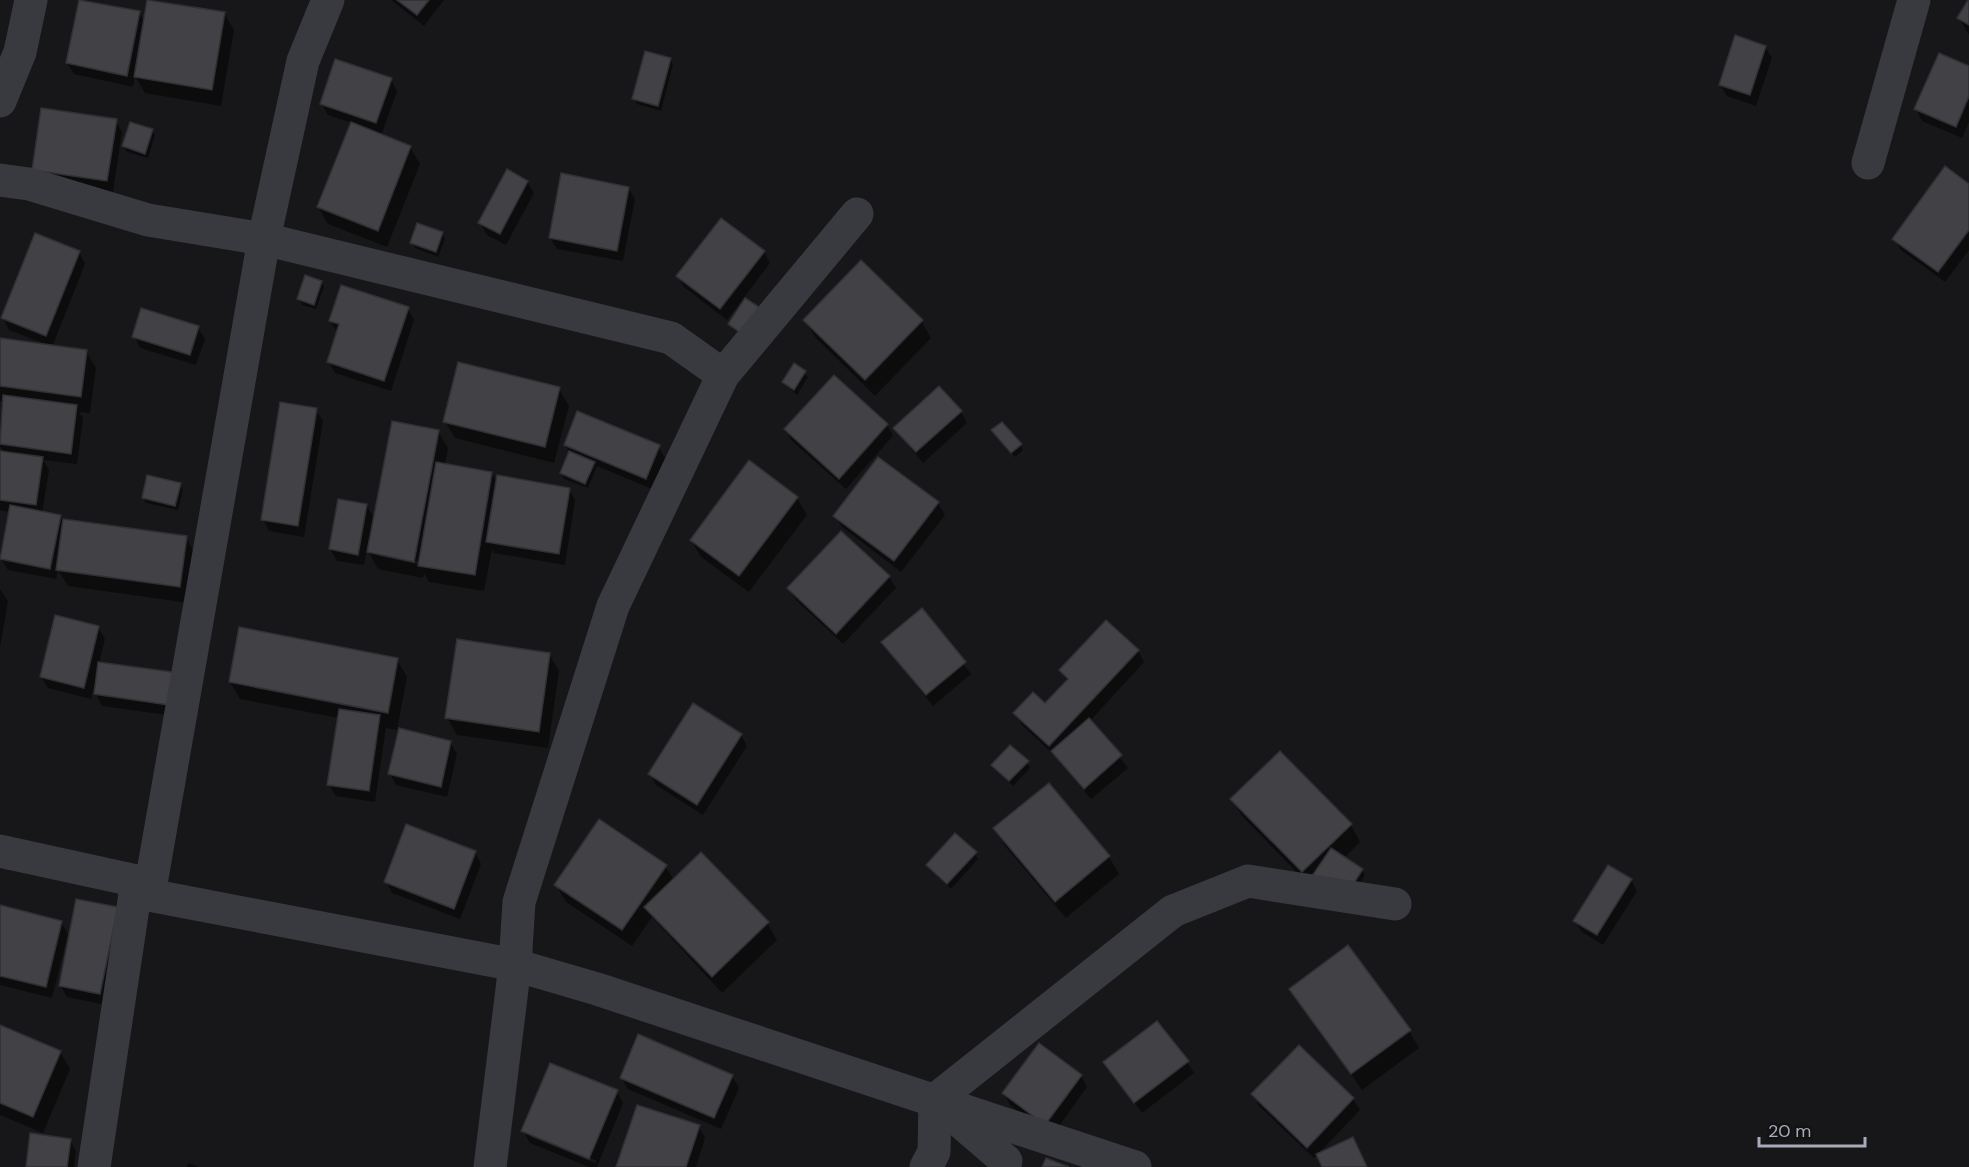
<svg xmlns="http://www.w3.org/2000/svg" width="1969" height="1167" viewBox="0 0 1969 1167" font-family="'DM Sans',sans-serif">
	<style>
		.shadow { fill: #0007; fill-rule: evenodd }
		.building { fill: #414146; stroke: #313135; stroke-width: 1.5 }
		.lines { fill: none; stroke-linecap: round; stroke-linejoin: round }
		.minor { stroke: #393a40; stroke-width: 33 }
	</style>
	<rect width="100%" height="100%" fill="#171719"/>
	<!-- shadow -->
	<g class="shadow">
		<path d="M391 0H444L424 26Z"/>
		<path d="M1969 1V35L1959 18Z"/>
		<path d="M139 13 145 22 224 13 234 30 221 106 145 93 135 76 133 87 74 74 67 63Z"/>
		<path d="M1765 47 1772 58 1756 106 1727 96 1720 85Z"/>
		<path d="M670 59 673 64 661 111 637 104 634 99Z"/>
		<path d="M1969 67V122L1962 138 1922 121 1916 109Z"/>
		<path d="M391 79 397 91 381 136 410 147 420 164 387 247 328 224 318 207 352 123 328 115 321 103Z"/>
		<path d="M116 121 122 132 113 192 40 181 34 170Z"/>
		<path d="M152 130 155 135 148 158 127 152 123 146Z"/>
		<path d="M527 182 534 193 506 245 487 235 480 223Z"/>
		<path d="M1969 185V250L1945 282 1901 250 1894 239Z"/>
		<path d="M628 188 635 199 623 261 557 249 550 238Z"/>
		<path d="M442 234 445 239 438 257 415 248 412 242Z"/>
		<path d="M79 252 85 264 52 347 86 351 96 368 90 413 79 412 83 418 77 464 43 460 49 470 42 513 60 516 65 524 186 538 196 555 189 603 68 586 58 570 56 579 8 570 1 559 10 512 0 510V452L4 453 0 446V434L4 402 0 401V340L48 345 9 330 3 318Z"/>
		<path d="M764 252 770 263 727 320 684 287 678 276Z"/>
		<path d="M321 282 324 287 316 309 302 305 299 299Z"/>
		<path d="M408 309 414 320 391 391 335 373 329 362 337 332 330 321Z"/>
		<path d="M805 320 921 321 931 338 875 396 815 337Z"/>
		<path d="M198 328 205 339 196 365 140 348 134 336Z"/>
		<path d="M794 365 808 377 797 395 783 382Z"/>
		<path d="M559 389 569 406 554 463 455 438 445 421Z"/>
		<path d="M316 410 323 421 304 537 269 531 263 520Z"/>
		<path d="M961 412 967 423 923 463 895 428Z"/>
		<path d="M887 425 893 436 846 489 792 441 786 430Z"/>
		<path d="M438 431 448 448 445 465 492 474 497 483 569 489 575 500 565 565 494 553 492 549 484 591 429 582 424 573 423 578 378 569 367 549 364 565 337 561 330 549 366 505 375 519ZM379 553 422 562 421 565 379 556Z"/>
		<path d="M996 436 1020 445 1023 450 1015 457Z"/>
		<path d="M565 445 658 446 665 458 652 489 597 466 588 488 564 479 561 473 570 453Z"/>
		<path d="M878 459 938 503 945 515 901 572 842 527 835 516Z"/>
		<path d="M750 462 797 498 807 515 749 592 701 557 691 540Z"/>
		<path d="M180 484 183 490 178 510 146 503 143 497Z"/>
		<path d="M841 533 889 577 896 588 843 644 796 600 789 589Z"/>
		<path d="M0 589 8 601 0 648Z"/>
		<path d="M922 611 971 674 933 706 883 642Z"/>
		<path d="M98 627 105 639 99 663 178 675 181 717 102 706 96 694 98 678H96L91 699 48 688 41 677Z"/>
		<path d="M1138 651 1144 662 1090 721 1128 768 1091 799 1054 755 1022 725 1015 713 1046 705 1067 682 1061 671Z"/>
		<path d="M549 654 559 671 548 748 457 735 447 718Z"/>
		<path d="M397 660 407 677 397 730 386 728 375 802 336 796 329 785 339 718 240 699 230 682Z"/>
		<path d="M741 735 747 746 703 815 656 785 650 774Z"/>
		<path d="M450 742 457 754 447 797 396 785 390 774Z"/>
		<path d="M1027 762 1030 768 1013 786 993 765Z"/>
		<path d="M1048 785 1109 857 1119 874 1066 918 1005 846 995 829Z"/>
		<path d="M1232 799 1351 825 1360 842 1344 858 1362 870 1365 875 1348 902 1312 888 1242 816Z"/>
		<path d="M475 852 481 864 460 919 392 893 386 881Z"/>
		<path d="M975 853 978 859 951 889 928 865Z"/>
		<path d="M665 866 674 880 767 923 777 940 722 993 652 917 632 946 566 902 556 885Z"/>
		<path d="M1631 880 1637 891 1603 945 1582 932 1575 921Z"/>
		<path d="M0 907 61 922 68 934 52 998 0 985Z"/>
		<path d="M117 909 106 1005 67 997 60 985Z"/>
		<path d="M1291 989 1409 1031 1419 1048 1362 1090Z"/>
		<path d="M0 1027 60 1052 70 1069 43 1133 0 1115Z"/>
		<path d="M1187 1062 1194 1073 1142 1113 1105 1063Z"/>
		<path d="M732 1076 739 1088 721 1129 628 1089 621 1078Z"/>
		<path d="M1081 1076 1087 1087 1052 1136 1010 1105 1004 1093Z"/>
		<path d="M617 1092 623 1103 597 1167H589L530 1143 523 1131ZM531 1133 597 1161 595 1163 531 1137Z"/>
		<path d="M1253 1094 1353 1099 1360 1110 1314 1158 1259 1106Z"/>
		<path d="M699 1127 705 1138 696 1167H618Z"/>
		<path d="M70 1140 76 1151 74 1167H27Z"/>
		<path d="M188 1163 199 1167H187Z"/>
	</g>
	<!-- building -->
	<g class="building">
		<path d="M79 0 140 11 127 76 66 63Z"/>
		<path d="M147 0 225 12 212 90 134 77Z"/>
		<path d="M397 0H429L417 15Z"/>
		<path d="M1968 0H1969V25L1957 18Z"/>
		<path d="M1735 35 1766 46 1750 95 1719 85Z"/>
		<path d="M645 51 671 58 658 106 632 99Z"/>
		<path d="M1939 53 1969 66V96L1956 127 1914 109Z"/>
		<path d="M335 59 392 78 376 123 320 104Z"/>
		<path d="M41 108 117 119 107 181 32 170Z"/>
		<path d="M130 122 153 129 145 154 122 146Z"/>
		<path d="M351 122 411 146 378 231 317 207Z"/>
		<path d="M1945 166 1969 184V230L1938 272 1892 239Z"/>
		<path d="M507 169 528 181 500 234 478 223Z"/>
		<path d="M561 173 629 187 617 251 549 238Z"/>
		<path d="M721 218 765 251 720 309 676 276Z"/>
		<path d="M417 223 443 232 436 252 410 243Z"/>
		<path d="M35 233 80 251 46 336 1 318Z"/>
		<path d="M861 260 923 320 865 380 803 320Z"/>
		<path d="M305 275 322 281 314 305 297 299Z"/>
		<path d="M341 285 409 307 384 381 327 362 339 324 329 321Z"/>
		<path d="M745 298 762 309 745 336 728 324Z"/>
		<path d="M141 308 199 326 190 355 132 337Z"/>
		<path d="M0 338 87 350 81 397 0 386Z"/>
		<path d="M458 362 560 387 545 447 443 422Z"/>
		<path d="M794 363 806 371 794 390 782 382Z"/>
		<path d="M834 375 888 424 839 479 784 429Z"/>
		<path d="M939 386 962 411 916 452 893 428Z"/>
		<path d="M3 395 77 405 71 454 0 444Z"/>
		<path d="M280 402 317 408 298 526 261 520Z"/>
		<path d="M577 411 660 445 646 479 564 445Z"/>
		<path d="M392 421 439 430 414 562 367 552Z"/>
		<path d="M1002 422 1022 444 1011 453 991 430Z"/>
		<path d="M0 451 43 457 36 505 0 500Z"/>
		<path d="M569 451 595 462 585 484 560 473Z"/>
		<path d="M878 457 939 502 894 561 833 516Z"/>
		<path d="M749 460 798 497 739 576 690 540Z"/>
		<path d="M436 462 492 472 475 575 418 566Z"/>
		<path d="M147 475 181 483 175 506 142 498Z"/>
		<path d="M497 475 570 488 559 554 486 542Z"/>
		<path d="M338 499 367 504 358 555 329 549Z"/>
		<path d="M10 505 61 515 50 569 0 559Z"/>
		<path d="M63 519 187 536 180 587 56 570Z"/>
		<path d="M841 531 890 576 836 634 787 588Z"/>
		<path d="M922 608 966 662 926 695 881 642Z"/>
		<path d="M55 615 99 626 84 688 40 677Z"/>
		<path d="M1106 620 1139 650 1049 746 1013 713 1033 692 1045 703 1068 679 1059 670Z"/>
		<path d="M239 627 398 658 388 713 229 682Z"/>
		<path d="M457 639 550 653 539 732 445 718Z"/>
		<path d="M98 662 179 673 175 706 94 694Z"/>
		<path d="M693 703 742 734 697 805 648 774Z"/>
		<path d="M339 709 380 715 369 791 327 785Z"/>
		<path d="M1089 718 1122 755 1084 789 1051 751Z"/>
		<path d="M399 728 451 741 441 787 388 774Z"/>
		<path d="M1010 745 1029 761 1009 781 991 765Z"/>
		<path d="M1280 751 1352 824 1302 872 1230 799Z"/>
		<path d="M1049 783 1110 856 1055 902 993 828Z"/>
		<path d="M599 819 667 865 622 930 554 885Z"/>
		<path d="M406 824 476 851 454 909 384 882Z"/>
		<path d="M955 833 977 852 947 884 926 865Z"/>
		<path d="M1331 848 1363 869 1345 897 1312 876Z"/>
		<path d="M701 852 769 922 712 977 644 907Z"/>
		<path d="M1608 865 1632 879 1597 935 1573 921Z"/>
		<path d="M76 899 118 907 100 994 59 986Z"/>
		<path d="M0 905 62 921 46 987 0 976Z"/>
		<path d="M1348 945 1411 1030 1351 1074 1289 989Z"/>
		<path d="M1157 1021 1189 1061 1134 1103 1103 1062Z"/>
		<path d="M0 1025 61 1051 33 1117 0 1103Z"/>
		<path d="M638 1034 733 1075 714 1118 620 1078Z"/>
		<path d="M1039 1043 1082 1075 1045 1125 1002 1093Z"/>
		<path d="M1299 1045 1354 1098 1307 1148 1251 1094Z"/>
		<path d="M550 1063 618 1090 589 1159 521 1131Z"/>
		<path d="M637 1105 700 1125 686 1167H616Z"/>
		<path d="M30 1133 71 1139 67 1167H26Z"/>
		<path d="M1353 1137 1367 1167H1322L1316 1154Z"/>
		<path d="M1046 1158 1069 1167H1042Z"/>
	</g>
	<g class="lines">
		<!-- minor -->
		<g class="minor">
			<path d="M0 101 20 52 31 0"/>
			<path d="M1868 163 1914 0"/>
			<path d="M0 180 29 184 148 220 264 239 671 338 723 375"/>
			<path d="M0 851 137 881 149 895 515 965 597 989 1135 1167"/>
			<path d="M149 895 264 239 303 61 328 0"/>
			<path d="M935 1100 1173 911 1248 881 1395 904"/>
			<path d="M948 1111 1006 1161 1004 1167"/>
			<path d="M94 1167 137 881"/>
			<path d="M490 1167 515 965 519 902 613 606 723 375 857 214"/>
			<path d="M926 1167 934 1152 935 1100"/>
		</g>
	</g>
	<!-- scale -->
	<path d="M1759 1137v9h106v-9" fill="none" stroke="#a8acb9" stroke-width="3"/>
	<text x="1768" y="1137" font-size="18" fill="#a8acb9" stroke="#121214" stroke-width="4.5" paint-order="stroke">20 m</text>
</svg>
